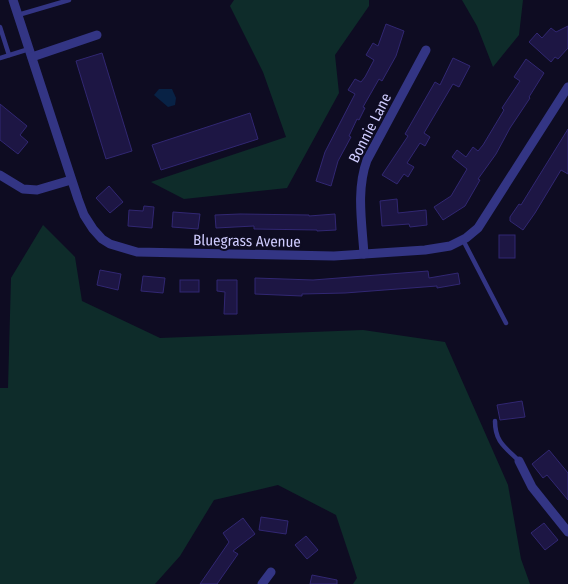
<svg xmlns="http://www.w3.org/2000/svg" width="568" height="584" viewBox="0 0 568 584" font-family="'Fira Sans Condensed',sans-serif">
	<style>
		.green { fill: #0e2c2a }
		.water { fill: #082245 }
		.building { fill: #1d1644; stroke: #312772 }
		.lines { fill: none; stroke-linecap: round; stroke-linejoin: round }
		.service { stroke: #333584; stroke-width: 4.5 }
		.minor { stroke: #333584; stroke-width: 9 }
		.labels { text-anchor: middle; stroke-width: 4.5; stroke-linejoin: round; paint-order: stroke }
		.street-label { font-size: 15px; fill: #d0cdff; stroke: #0e0c22 }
	</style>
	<rect width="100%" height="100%" fill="#0e0c22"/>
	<!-- green -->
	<g class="green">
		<path d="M234 0H369V6L335 55 339 93 287 188 184 199 151 182 286 137 263 72 230 6Z"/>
		<path d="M462 0H523L519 35 493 67 477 26Z"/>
		<path d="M43 225 75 257 82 301 160 338 363 330 445 342 508 485 521 559 530 584H353L357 578 336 515 278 485 214 500 180 556 155 584H0V388H8L11 278Z"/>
	</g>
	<!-- water -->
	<path class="water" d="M159 89H172L176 98 175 105 168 107 154 95Z"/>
	<!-- building -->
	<g class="building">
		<path d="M386 24 404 31 396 56 382 81 379 79 363 107 365 108 359 120 357 119 349 136 351 137 338 161 331 186 316 181 325 152 355 94 348 90 355 79 361 82 365 77 374 60 366 55 373 43 378 46Z"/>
		<path d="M568 26V48L558 59 555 57 551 62 529 42 537 33 542 38 551 28 556 32Z"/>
		<path d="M102 53 132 151 106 159 76 61Z"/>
		<path d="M453 58 470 66 459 87 453 84 424 133 430 137 425 146 420 143 407 163 414 167 408 177 404 174 397 184 382 175 408 136 405 134 435 82 440 85Z"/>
		<path d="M526 59 544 73 529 97 530 98 510 128 496 154 478 179 480 180 465 206 443 220 434 207 451 196 467 169 452 157 457 150 466 157 473 147 478 151 483 145 504 110 502 108 520 81 514 77Z"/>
		<path d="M0 104 27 126 20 135 28 142 18 154 0 140Z"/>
		<path d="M250 113 258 139 161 170 152 145Z"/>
		<path d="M568 129V174L561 170 535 213 523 230 510 221V217L519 204 521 205Z"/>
		<path d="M109 186 123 202 110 213 96 198Z"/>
		<path d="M397 199 398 213 426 210 427 225 410 227 409 224 382 226 380 201Z"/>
		<path d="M144 206 154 207 152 228 128 226 129 210 143 211Z"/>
		<path d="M173 212 200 214 198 229 172 227Z"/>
		<path d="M240 214 309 215V216L335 214 336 230 317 231V230L254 229V226L216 228 215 215Z"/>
		<rect x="499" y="235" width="16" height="23"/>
		<path d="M100 270 121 274 118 290 97 285Z"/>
		<path d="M428 271 429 278 458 273 460 284 437 288V286L345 293 302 294V296L255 294V278L313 280Z"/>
		<path d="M143 276 165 278 163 293 141 291Z"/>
		<rect x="180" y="280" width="19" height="12"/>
		<path d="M217 280H237V314H224L225 292 217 291Z"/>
		<path d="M522 401 525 417 500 420 497 405Z"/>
		<path d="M549 450 568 473V500L547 475 543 478 532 464Z"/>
		<path d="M261 517 288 521 286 534 259 530Z"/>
		<path d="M243 518 255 534 233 551 238 554 217 584H200L229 542 223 533Z"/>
		<path d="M544 523 558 540 545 550 531 533Z"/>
		<path d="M306 536 318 550 307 559 295 545Z"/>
		<path d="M312 575 337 580V584H310Z"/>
	</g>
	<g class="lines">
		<!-- service -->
		<g class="service">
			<path d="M18 15 69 0"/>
			<path d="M0 27 9 55"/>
			<path d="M0 58 29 49"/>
			<path d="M463 240 506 323"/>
			<path d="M495 421C495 442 505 447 519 461"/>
		</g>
		<!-- minor -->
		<g class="minor">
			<path d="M13 0 78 199 84 215 93 229 102 239 110 244 137 252 334 256 425 250 450 246 466 238 478 228 568 87"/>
			<path d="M32 57 97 35"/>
			<path d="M0 175 23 189 37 190 71 180"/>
			<path d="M364 254C362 223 356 190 367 160L426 50"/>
			<path d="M519 461 532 487 568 532"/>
			<path d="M262 584 271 572"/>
		</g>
	</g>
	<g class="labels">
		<!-- street labels -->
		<g class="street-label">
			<text transform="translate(370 128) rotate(-63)" y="5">Bonnie Lane</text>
			<text transform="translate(247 241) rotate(1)" y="5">Bluegrass Avenue</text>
		</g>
	</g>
</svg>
